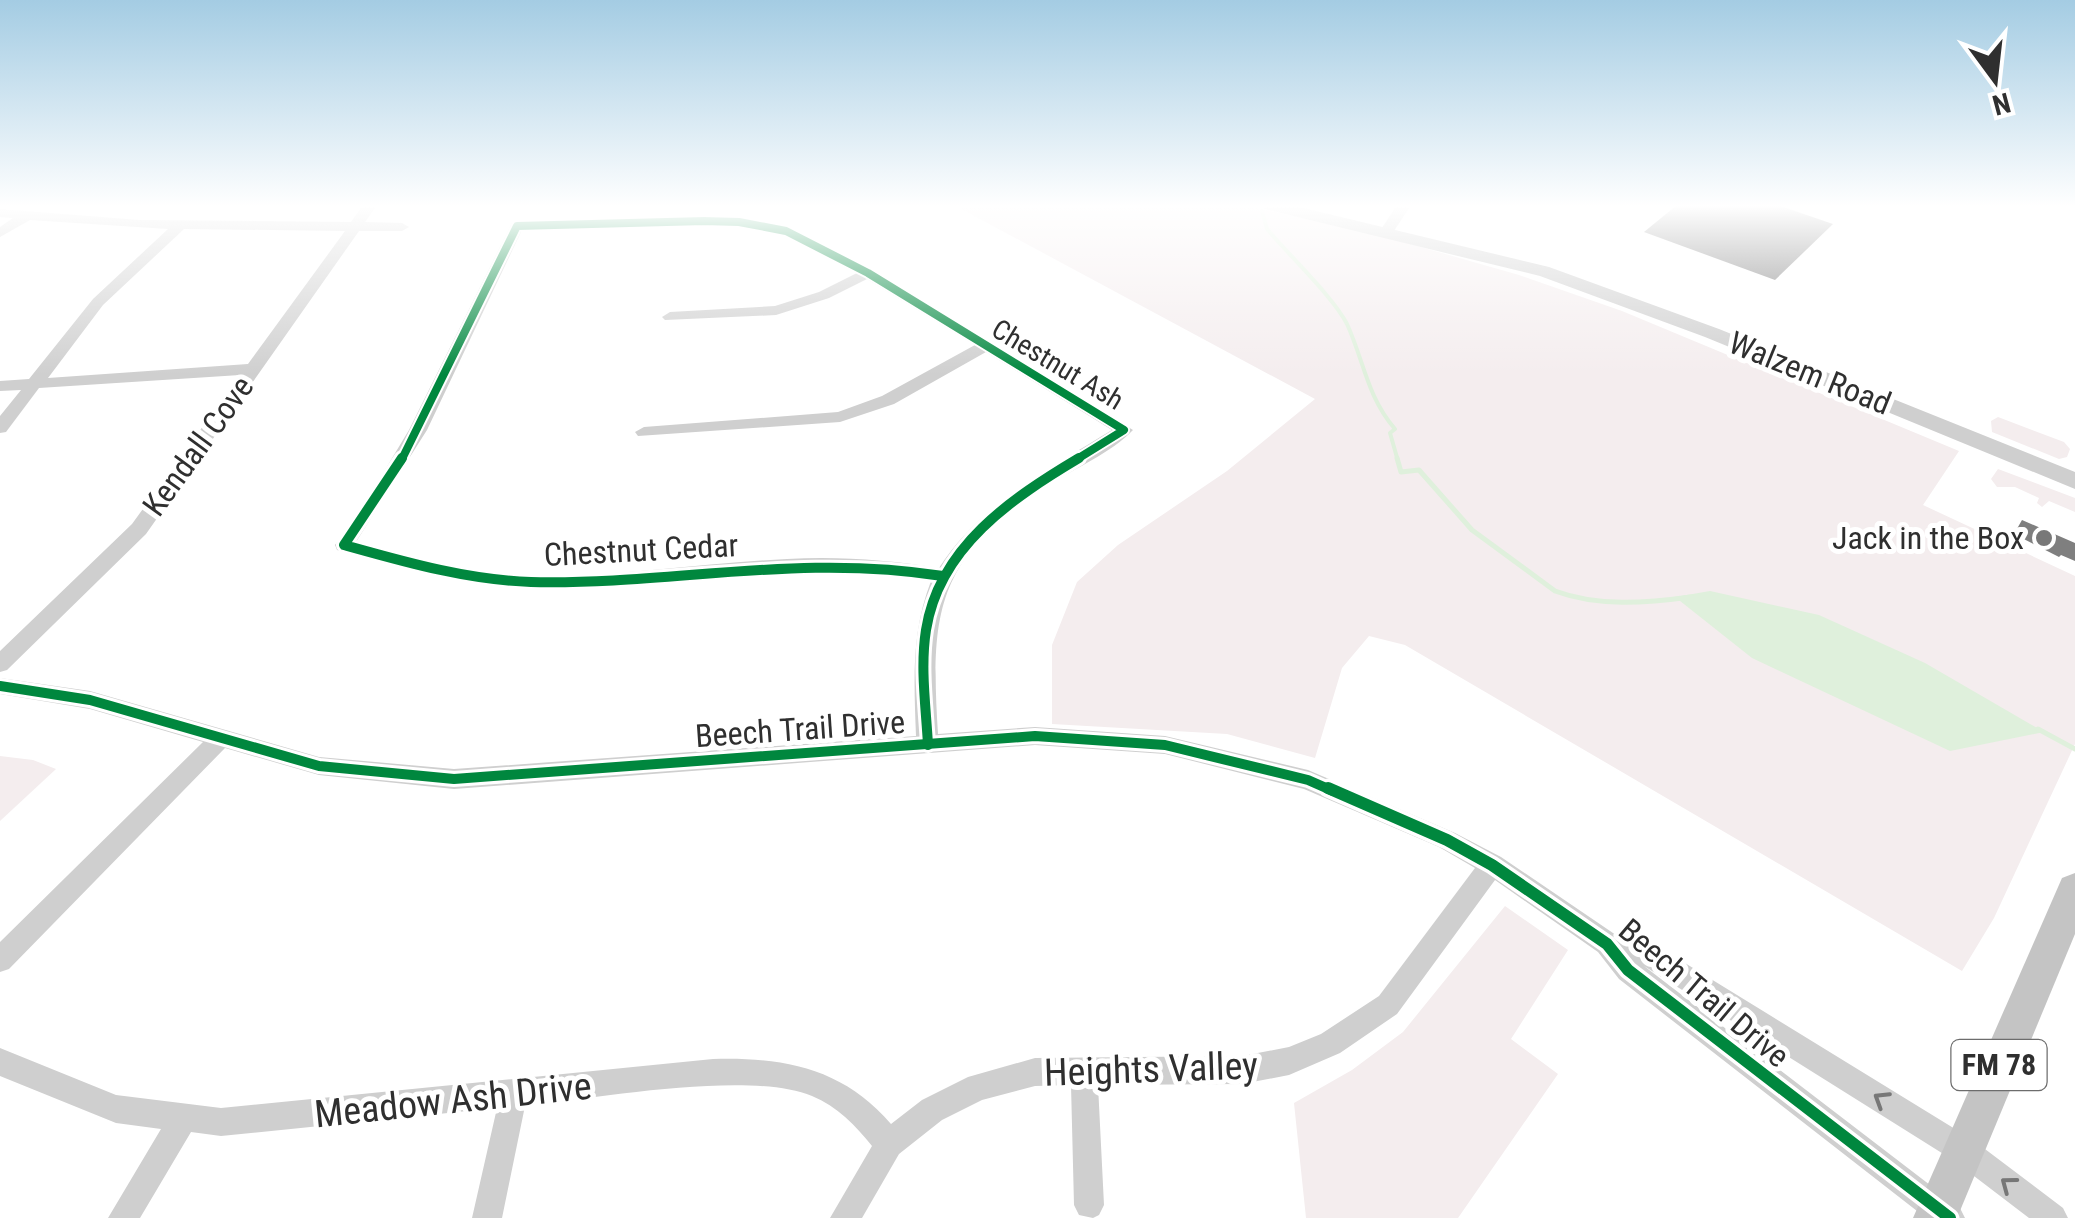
<svg xmlns="http://www.w3.org/2000/svg" width="2075" height="1218" viewBox="0 0 2075 1218" font-family="'Roboto Condensed',sans-serif">
	<style>
		.green { fill: #f4edee }
		.water { fill: #dff0dc }
		.lines { fill: none; stroke-linecap: round; stroke-linejoin: round }
		.stream-far1 { stroke: #dff0dc; stroke-width: 4 }
		.stream { stroke: #dff0dc; stroke-width: 5 }
		.building { fill: #7f7f7f }
		.minor { fill: #cfcfcf; fill-rule: evenodd }
		.tertiary { fill: #cfcfcf; fill-rule: evenodd }
		.primary { fill: #c4c4c4; fill-rule: evenodd }
		.cycleway-far2-casing { stroke: #fff; stroke-width: 12 }
		.cycleway-far1-casing { stroke: #fff; stroke-width: 16 }
		.cycleway-casing { stroke: #fff; stroke-width: 19 }
		.cycleway-far2 { stroke: #00873e; stroke-width: 8 }
		.cycleway-far1 { stroke: #00873e; stroke-width: 10 }
		.cycleway { stroke: #00873e; stroke-width: 12 }
		.oneway { stroke: #777 }
		.poi-dot { fill: #787878; stroke: #fff; stroke-width: 4 }
		.labels { text-anchor: middle; stroke-width: 10; stroke-linejoin: round; paint-order: stroke }
		.far-street-label { font-size: 28px; fill: #2f2f2f; stroke: #fff }
		.shield { fill: #fff; stroke: #6d6d6d; stroke-width: 2.5 }
		.shield-label { font-size: 30px; font-weight: bold; fill: #2f2f2f }
		.street-label { font-size: 32px; fill: #2f2f2f; stroke: #fff }
		.poi-label { font-size: 32px; fill: #2f2f2f; stroke: #fff; text-anchor: end }
		.near-street-label { font-size: 38px; fill: #2f2f2f; stroke: #fff }
	</style>
	<rect width="100%" height="100%" fill="#fff"/>
	<!-- green -->
	<g class="green">
		<path d="M954 205H1242L1361 230 1519 275 1622 311 1959 451 1923 505 2075 576V744L1994 918 1962 971 1405 645 1369 636 1342 668 1315 758 1227 734 1052 724V645L1077 582 1118 545 1227 471 1315 399Z"/>
		<path d="M1998 417 2064 442 2070 449 2067 457 2059 459 1992 432 1991 421Z"/>
		<path d="M1998 469 2075 498V512L2049 501 2042 507 2037 503 2039 498 2015 487H1997L1991 479Z"/>
		<path d="M0 756 33 760 56 769 0 821Z"/>
		<path d="M1505 906 1568 950 1511 1039 1558 1074 1458 1218H1306L1294 1103 1352 1070 1403 1032Z"/>
	</g>
	<!-- water -->
	<path class="water" d="M1710 591 1819 615 1925 663 2044 732 1950 751 1752 658 1675 597Z"/>
	<g class="lines">
		<!-- stream-far1 -->
		<path class="stream-far1" d="M1262 211 1267 229C1288 254 1334 298 1347 324 1364 361 1367 397 1395 429L1390 433 1398 461"/>
		<!-- stream -->
		<g class="stream">
			<path d="M1397 458 1401 472 1419 470 1472 530 1555 591C1598 607 1646 603 1691 597"/>
			<path d="M2038 729 2075 749"/>
		</g>
	</g>
	<!-- building -->
	<g class="building">
		<path d="M1677 205H1777L1833 224 1775 280 1644 232Z"/>
		<path d="M2022 520 2075 543V561L2061 555 2059 557 2014 534Z"/>
	</g>
	<g class="lines">
		<!-- minor -->
		<g class="minor">
			<path d="M363 205H377L365 222 402 223 409 227 402 231H359L146 534 7 670 0 672V651L132 524 240 375 39 388 6 432 0 433V416L21 390 0 391V381L29 379 93 299 168 229 30 220 0 237V227L13 218 0 217V209L139 220 351 222ZM184 229 345 231 248 364 48 378 103 305Z"/>
			<path d="M1397 205H1411L1392 234H1382L1380 231Z"/>
			<path d="M704 217 739 218 791 228 873 270 1133 430C1111 453 1075 468 1049 485 937 557 930 609 938 734L1035 727 1165 736 1308 770 1455 833 1501 857 1613 933 1654 944 1973 1140 2063 1208 2068 1218H2029L1953 1160 1644 966 1960 1208 1965 1218H1926L1619 979 1598 952 1495 880 1397 1014 1340 1053 1289 1075 1242 1084 1098 1085 1104 1205 1099 1215 1093 1218 1079 1215 1074 1205 1071 1085 1035 1086 982 1100 942 1120 899 1154 862 1218H830L872 1146C856 1126 837 1106 812 1096 748 1070 598 1098 525 1106L502 1218H472L497 1108 221 1136 191 1132 140 1218H108L161 1129 116 1123 0 1076V1048L116 1095 221 1108 713 1059C784 1057 843 1068 891 1124L922 1100 968 1077 1035 1058 1242 1056 1289 1047 1321 1034 1379 996 1475 868 1439 847 1304 789 1165 754 1035 745 454 789 319 775 225 748 9 969 0 972V942L203 742 90 709 0 694V678L90 691 319 757 454 769 916 736C914 681 911 633 931 581 798 559 667 591 533 589 466 588 401 568 337 550L335 545 365 503 409 430 512 223ZM704 225 739 226 782 234 857 273 819 292 775 306 670 312 662 317 665 320 776 315 829 298 867 279 975 345 882 396 838 412 644 427 635 432 638 436 840 422 894 404 986 352 1112 430C1049 469 980 504 939 568 888 560 839 556 787 559 701 563 615 578 528 575 470 573 413 557 356 542L427 430 522 230Z"/>
		</g>
		<!-- tertiary -->
		<path class="tertiary" d="M1263 205H1291L1549 267 1719 329 2075 472V489L1705 337 1540 276 1265 209Z"/>
		<!-- primary -->
		<path class="primary" d="M2075 873V934L1957 1218H1913L2062 878Z"/>
		<!-- cycleway-far2 casing -->
		<g class="cycleway-far2-casing">
			<path id="cycleway-far2" d="M401 461 517 226 704 221 739 222 786 231 868 273 1124 430 1074 461"/>
		</g>
		<!-- cycleway-far1 casing -->
		<g class="cycleway-far1-casing">
			<g id="cycleway-far1">
				<path d="M402 458 344 545C405 562 467 580 531 582 674 585 798 553 943 576"/>
				<path d="M0 686 90 700 319 766 454 779 1035 736 1165 745 1308 780 1333 791"/>
				<path d="M928 745C926 707 920 668 926 630 939 547 1012 498 1079 458"/>
			</g>
		</g>
		<!-- cycleway casing -->
		<g class="cycleway-casing">
			<path id="cycleway" d="M1328 788 1447 840 1492 865 1607 944 1628 970 1950 1218"/>
		</g>
		<!-- cycleway-far2 -->
		<use href="#cycleway-far2" class="cycleway-far2"/>
		<!-- cycleway-far1 -->
		<use href="#cycleway-far1" class="cycleway-far1"/>
		<!-- cycleway -->
		<use href="#cycleway" class="cycleway"/>
	</g>
	<!-- one-way arrows -->
	<defs><path id="oneway-chevron" d="M-2-3.5L2.5 0L-2 3.5" fill="none" stroke-width="1.6" stroke-linecap="round" stroke-linejoin="round" transform="scale(2.5)"/></defs>
	<g class="oneway">
		<use href="#oneway-chevron" transform="translate(1881 1099) rotate(-148)"/>
		<use href="#oneway-chevron" transform="translate(2008 1184) rotate(-143)"/>
	</g>
	<!-- sky -->
	<linearGradient id="sky" x2="0" y2="1"><stop stop-color="#a4cce3"/><stop offset="0.55" stop-color="#fff"/><stop offset="1" stop-color="#fff" stop-opacity="0"/></linearGradient>
	<rect width="2075" height="375" fill="url(#sky)"/>
	<!-- markers -->
	<circle class="poi-dot" cx="2044" cy="538" r="10"/>
	<g class="labels">
		<!-- far-street labels -->
		<g class="far-street-label">
			<text transform="translate(1058 364) rotate(31)" y="10">Chestnut Ash</text>
		</g>
		<!-- shield labels -->
		<rect class="shield" x="1951.5" y="1040" width="95" height="50" rx="8"/>
		<g class="shield-label">
			<text x="1999" y="1075">FM 78</text>
		</g>
		<!-- street labels -->
		<g class="street-label">
			<text transform="translate(1810 373) rotate(22)" y="11">Walzem Road</text>
			<text transform="translate(198 446) rotate(-54)" y="11">Kendall Cove</text>
			<text transform="translate(641 550) rotate(-3)" y="11">Chestnut Cedar</text>
			<text transform="translate(800 729) rotate(-4)" y="11">Beech Trail Drive</text>
			<text transform="translate(1704 993) rotate(40)" y="11">Beech Trail Drive</text>
		</g>
		<!-- poi labels -->
		<g class="poi-label">
			<text x="2024" y="549">Jack in the Box</text>
		</g>
		<!-- near-street labels -->
		<g class="near-street-label">
			<text transform="translate(1151 1069) rotate(-2)" y="13">Heights Valley</text>
			<text transform="translate(453 1100) rotate(-6)" y="13">Meadow Ash Drive</text>
		</g>
	</g>
	<!-- north arrow -->
	<g transform="translate(1995 80) rotate(165)" stroke="#ffffff" stroke-width="8" paint-order="stroke">
	<path d="M0-8L18 38L0 25L-18 38Z" fill="#2f2f2f"/>
	<text y="-15" font-size="28" font-weight="bold" text-anchor="middle" fill="#2f2f2f">N</text>
	</g>
</svg>
